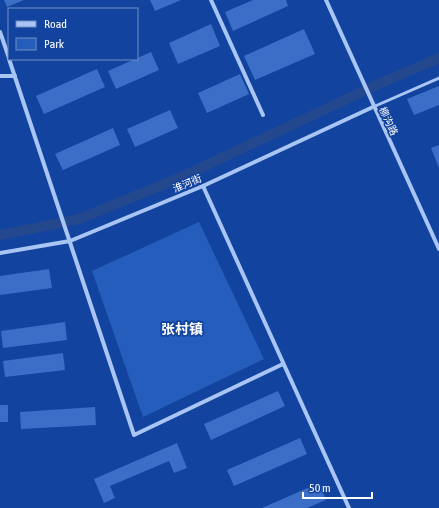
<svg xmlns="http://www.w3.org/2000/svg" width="439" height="508" viewBox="0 0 439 508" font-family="'Asap Condensed','Noto Sans SC',sans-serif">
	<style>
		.green { fill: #255dbd }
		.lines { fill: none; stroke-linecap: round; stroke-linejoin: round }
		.canal { stroke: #23488d; stroke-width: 10 }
		.building { fill: #3b6ec6 }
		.service { stroke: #a9c5f4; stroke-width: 3 }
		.minor { stroke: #a9c5f4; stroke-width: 4 }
		.labels { text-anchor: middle; stroke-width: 3.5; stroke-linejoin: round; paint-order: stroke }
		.street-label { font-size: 10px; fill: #fff; stroke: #12449f }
		.district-label { font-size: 14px; font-weight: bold; fill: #fff; stroke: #12449f }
	</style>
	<rect width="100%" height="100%" fill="#12449f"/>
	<!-- green -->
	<path class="green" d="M199 222 264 359 143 417 92 271Z"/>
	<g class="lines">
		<!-- canal -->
		<path class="canal" d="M0 235 79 219 177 179 381 83 439 58"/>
	</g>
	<!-- building -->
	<g class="building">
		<path d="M4 0H24L7 7Z"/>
		<path d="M150 0H181L155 11Z"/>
		<path d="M253 0H286L288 6 233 31 225 12Z"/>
		<path d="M211 24 220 46 178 64 169 43Z"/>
		<path d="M304 29 315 54 255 80 244 56Z"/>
		<path d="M151 52 159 70 116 89 108 71Z"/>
		<path d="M97 69 105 87 44 114 36 96Z"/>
		<path d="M240 74 249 94 207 113 198 93Z"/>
		<path d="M439 86V105L414 115 407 99Z"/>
		<path d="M170 110 178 128 135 147 127 129Z"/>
		<path d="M113 128 120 145 63 170 55 154Z"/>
		<path d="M439 145V168L431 148Z"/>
		<path d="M49 269 52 288 0 295V276Z"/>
		<path d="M65 322 67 340 3 348 1 331Z"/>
		<path d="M63 353 65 370 5 377 3 361Z"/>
		<path d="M278 391 285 406 211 440 204 424Z"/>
		<rect x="0" y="405" width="8" height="17"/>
		<path d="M95 407 96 425 21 429 20 412Z"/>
		<path d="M300 438 307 454 234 486 227 470Z"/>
		<path d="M177 443 187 468 174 473 169 461 110 486 115 498 104 503 94 479Z"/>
		<path d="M319 483 326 500 307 508H262Z"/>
	</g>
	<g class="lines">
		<!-- service -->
		<path class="service" d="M373 107 439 78"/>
		<!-- minor -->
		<g class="minor">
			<path d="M211 0 263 115"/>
			<path d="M326 0 439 249"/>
			<path d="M0 32 9 58"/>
			<path d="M9 59 134 435 283 364"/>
			<path d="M0 76H15"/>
			<path d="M203 186 349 508"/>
			<path d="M0 253 70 241 203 186 373 107"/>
		</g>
	</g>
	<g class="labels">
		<!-- street labels -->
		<g class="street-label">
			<text transform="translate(389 121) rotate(65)" y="4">柳沟路</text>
			<text transform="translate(187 183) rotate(-23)" y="4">淮河街</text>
		</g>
		<!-- district labels -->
		<g class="district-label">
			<text x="182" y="334">张村镇</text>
		</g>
	</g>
	<!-- legend -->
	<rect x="8" y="8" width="130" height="52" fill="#12449f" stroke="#718fc5"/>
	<rect x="16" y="21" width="20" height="6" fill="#a9c5f4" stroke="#718fc5"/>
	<text x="44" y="28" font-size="12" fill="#ffffff">Road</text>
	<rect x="16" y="38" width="20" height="12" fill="#255dbd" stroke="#718fc5"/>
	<text x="44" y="48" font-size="12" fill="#ffffff">Park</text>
	<!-- scale -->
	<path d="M303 492v6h69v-6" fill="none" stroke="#ffffff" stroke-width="2"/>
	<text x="309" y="492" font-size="12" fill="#ffffff" stroke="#12449f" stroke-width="3" paint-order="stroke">50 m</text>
</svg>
